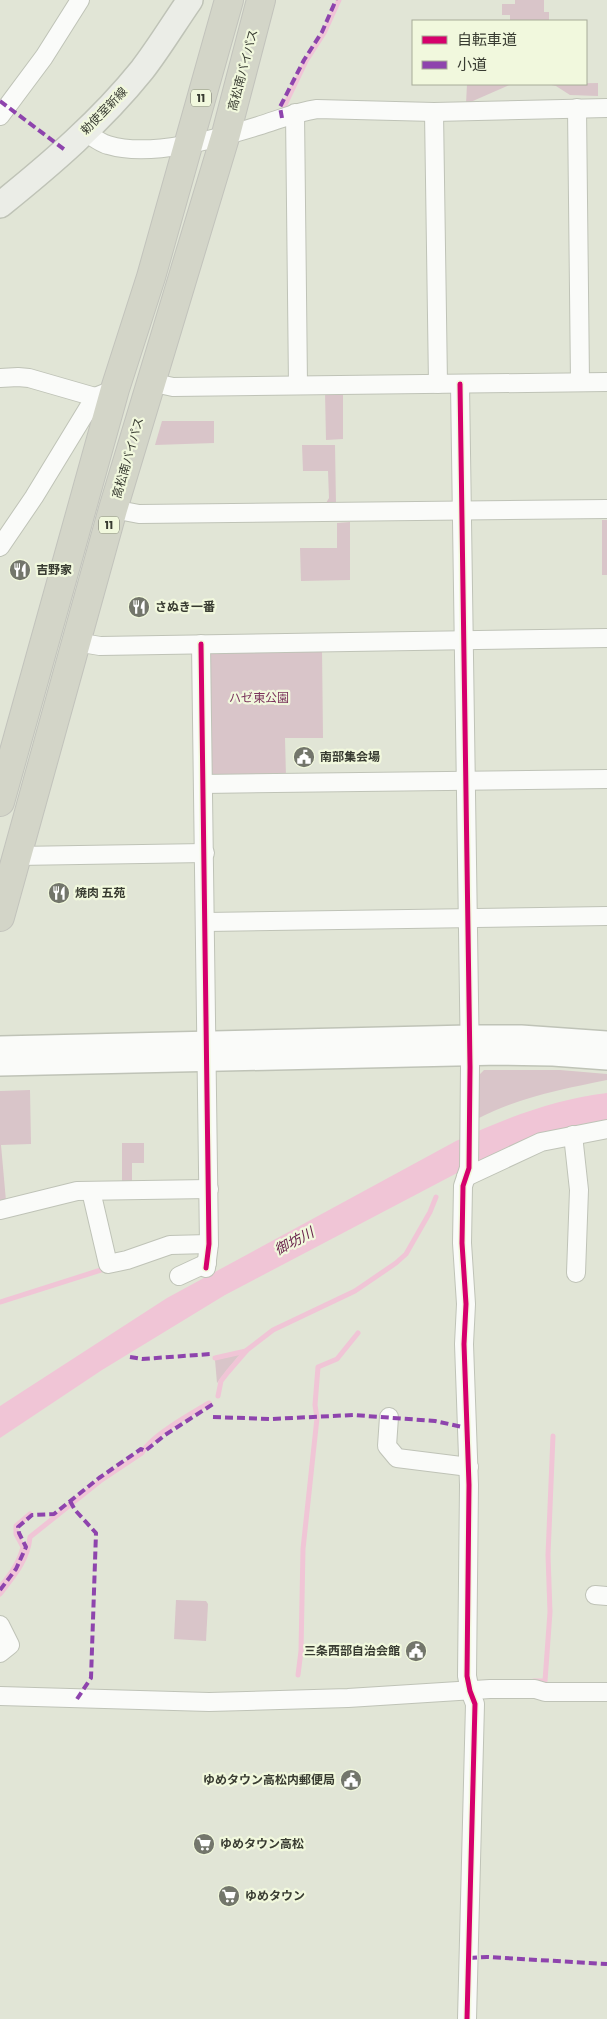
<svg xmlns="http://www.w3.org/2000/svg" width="607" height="2019" viewBox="0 0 607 2019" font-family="Poppins,'Noto Sans JP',sans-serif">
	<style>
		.green { fill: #d9c5c9 }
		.water { fill: #f0c5d6 }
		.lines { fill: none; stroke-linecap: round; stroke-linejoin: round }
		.stream { stroke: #f0c5d6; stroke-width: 5 }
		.minor-casing { stroke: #bfc3b7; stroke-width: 20 }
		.tertiary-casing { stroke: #bfc3b7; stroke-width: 24 }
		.secondary-casing { stroke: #bfc3b7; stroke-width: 28 }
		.trunk-casing { stroke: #c2c3bc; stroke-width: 30 }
		.minor { stroke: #fafbf9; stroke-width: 18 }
		.tertiary { stroke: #fafbf9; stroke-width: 21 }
		.secondary { stroke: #ebede7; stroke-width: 25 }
		.trunk { stroke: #d3d5c8; stroke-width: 28 }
		.quiet { stroke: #8e44ad; stroke-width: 4; stroke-dasharray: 8 4; stroke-linecap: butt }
		.cycleway-casing { stroke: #f1f8dd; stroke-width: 8 }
		.cycleway { stroke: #d6006c; stroke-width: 5 }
		.labels { text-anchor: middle; stroke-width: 4.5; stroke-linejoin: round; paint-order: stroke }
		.shield { fill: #f1f8dd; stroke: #707465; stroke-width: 1 }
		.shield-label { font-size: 11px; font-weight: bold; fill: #383b31 }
		.street-label { font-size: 12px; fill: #383b31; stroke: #f1f8dd }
		.poi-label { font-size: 12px; font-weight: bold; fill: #383b31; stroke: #f1f8dd; text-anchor: start }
		.park-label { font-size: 12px; fill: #7a325b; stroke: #f1f8dd }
		.water-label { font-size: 14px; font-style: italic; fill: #69224b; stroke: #f1f8dd }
	</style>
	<rect width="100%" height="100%" fill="#e1e5d6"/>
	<!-- green -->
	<g class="green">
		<path d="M515 0H544V12H549V21H510V15H502V4H515Z"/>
		<path d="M598 83V96L570 95 556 86 547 84Z"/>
		<path d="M467 84H512L466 104Z"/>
		<path d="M325 392H343V439L326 440Z"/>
		<path d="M162 421H214V443L155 445Z"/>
		<path d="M302 445H335L336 504 326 503 329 498 328 471H303Z"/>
		<rect x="602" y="520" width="5" height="55"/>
		<path d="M350 522V580L301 581 300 548H337V523Z"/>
		<path d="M322 649 323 738H285L286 777 215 778 210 772 208 656 213 651Z"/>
		<path d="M484 1070H560L607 1074V1080C563 1089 520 1097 479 1118L478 1076Z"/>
		<path d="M30 1090 31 1144 1 1145 6 1201 0 1203V1091Z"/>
		<path d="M122 1143H144V1163H132V1182H122Z"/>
		<path d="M240 1354 217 1383 215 1360Z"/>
		<path d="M176 1600 206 1601 208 1604 206 1641 174 1639Z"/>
	</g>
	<!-- water -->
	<path class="water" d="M607 1093V1120L577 1125 538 1135 505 1148 459 1172 225 1295 102 1370 0 1438V1406L167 1298 456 1141C504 1119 554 1099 607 1093Z"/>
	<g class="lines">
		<!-- stream -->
		<g class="stream">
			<path d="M284 107 306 61 324 33 339 0"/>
			<path d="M0 1302 104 1269"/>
			<path d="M215 1358 246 1351"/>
			<path d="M218 1396 221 1381 228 1372 247 1350 273 1330 355 1291 396 1263 406 1254 430 1212 436 1197"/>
			<path d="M0 1587C10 1575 19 1563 23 1547L16 1534V1526L30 1514"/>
			<path d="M0 1594C14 1576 28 1560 30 1537L100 1481 142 1453C149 1437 192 1413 209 1403"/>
			<path d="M298 1675 301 1651 303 1549 317 1418 315 1405 318 1367 337 1359 358 1333"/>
			<path d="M534 1681H545L550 1612 548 1555 553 1436"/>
		</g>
		<!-- minor casing -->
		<g class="minor-casing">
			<g id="minor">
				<path d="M577 108 580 382"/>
				<path d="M434 112 438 384"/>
				<path d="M295 113 298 385"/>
				<path d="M0 116 44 57 80 0"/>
				<path d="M85 132C92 136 100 143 108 145 150 158 216 139 258 126 278 120 296 112 317 109L434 112 607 108"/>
				<path d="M0 378 18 377 29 378 95 397"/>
				<path d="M150 382 173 387 607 382"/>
				<path d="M460 384 470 1067 469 1168 463 1186 462 1243 466 1304 464 1344 469 1485 467 1676 470 1691 475 1704 467 2019"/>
				<path d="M113 509 139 514 607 509"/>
				<path d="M0 547 34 497 95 397 115 389"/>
				<path d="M76 642 100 646 607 638"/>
				<path d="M201 644 209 1244 206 1268"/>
				<path d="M203 784 607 779"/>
				<path d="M17 856 205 853"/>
				<path d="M206 922 607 916"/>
				<path d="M573 1135 579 1190 576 1273"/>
				<path d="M466 1177 541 1142 607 1129"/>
				<path d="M91 1191 108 1264 127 1260 170 1245 209 1244"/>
				<path d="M0 1210 77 1191 209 1189"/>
				<path d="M179 1276 207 1263"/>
				<path d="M389 1417 387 1446 397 1458 469 1467"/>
				<path d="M595 1595 607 1596"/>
				<path d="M0 1625 10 1645 0 1653"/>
				<path d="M0 1696 209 1702 348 1698 490 1689H535L545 1692H607"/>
			</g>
		</g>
		<!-- tertiary casing -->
		<g class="tertiary-casing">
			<g id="tertiary">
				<path d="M0 1047 469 1036H521L607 1042"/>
				<path d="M0 1065 500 1054 553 1055 607 1059"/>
			</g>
		</g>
		<!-- secondary casing -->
		<g class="secondary-casing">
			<path id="secondary" d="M0 205C51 164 101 121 142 70 159 48 174 23 190 0"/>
		</g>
		<!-- trunk casing -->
		<g class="trunk-casing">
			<g id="trunk">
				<path d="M0 802 115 389 151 277 229 0"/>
				<path d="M0 917 113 509 226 134 261 0"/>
			</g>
		</g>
		<!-- minor -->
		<use href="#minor" class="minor"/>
		<!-- tertiary -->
		<use href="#tertiary" class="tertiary"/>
		<!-- secondary -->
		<use href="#secondary" class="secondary"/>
		<!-- trunk -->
		<use href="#trunk" class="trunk"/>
		<!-- quiet -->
		<g class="quiet">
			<path d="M0 101 65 150"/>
			<path d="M282 118 280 107 304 60 322 32 336 0"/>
			<path d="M130 1357 142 1359 211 1354"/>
			<path d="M213 1417 271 1419 353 1415 435 1421 467 1428"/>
			<path d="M70 1501 75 1510 96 1533 91 1678 77 1699"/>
			<path d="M0 1590 16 1569 26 1547 19 1533 18 1527 32 1515 54 1514 99 1478 141 1449 145 1451 165 1435 213 1404"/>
			<path d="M469 1958 487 1957 607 1964"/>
		</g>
		<!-- cycleway casing -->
		<g class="cycleway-casing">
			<g id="cycleway">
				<path d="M460 384 470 1067 469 1168 463 1186 462 1243 466 1304 464 1344 469 1485 467 1676 470 1691 475 1704 467 2019"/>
				<path d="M201 644 209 1244 206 1268"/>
			</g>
		</g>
		<!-- cycleway -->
		<use href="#cycleway" class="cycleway"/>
	</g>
	<!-- icons -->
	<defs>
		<g id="restaurant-disc" transform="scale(1.125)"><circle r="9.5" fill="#73766b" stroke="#f1f8dd"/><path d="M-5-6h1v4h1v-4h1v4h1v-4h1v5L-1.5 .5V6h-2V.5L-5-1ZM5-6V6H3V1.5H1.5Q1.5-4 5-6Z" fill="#fff"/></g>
		<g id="civic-disc" transform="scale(1.125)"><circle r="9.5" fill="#73766b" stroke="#f1f8dd"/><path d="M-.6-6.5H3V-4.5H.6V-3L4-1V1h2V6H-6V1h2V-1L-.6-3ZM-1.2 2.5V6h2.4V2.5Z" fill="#fff"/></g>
		<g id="supermarket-disc" transform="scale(1.125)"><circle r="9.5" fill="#73766b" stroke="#f1f8dd"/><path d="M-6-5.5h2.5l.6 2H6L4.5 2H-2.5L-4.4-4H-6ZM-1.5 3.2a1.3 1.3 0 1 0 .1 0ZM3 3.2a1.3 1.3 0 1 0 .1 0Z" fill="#fff"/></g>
	</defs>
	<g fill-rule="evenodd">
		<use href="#restaurant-disc" x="20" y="570"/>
		<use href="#restaurant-disc" x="139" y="607"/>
		<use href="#civic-disc" x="304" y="757"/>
		<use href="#restaurant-disc" x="59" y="893"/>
		<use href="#civic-disc" x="416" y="1651"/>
		<use href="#civic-disc" x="351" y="1780"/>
		<use href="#supermarket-disc" x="204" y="1844"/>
		<use href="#supermarket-disc" x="229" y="1896"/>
	</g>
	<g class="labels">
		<!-- shield labels -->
		<g class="shield">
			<rect x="191" y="89.5" width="20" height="17" rx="4"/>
			<rect x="99" y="516.5" width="20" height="17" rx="4"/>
		</g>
		<g class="shield-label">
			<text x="201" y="102">11</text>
			<text x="109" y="529">11</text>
		</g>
		<!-- street labels -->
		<g class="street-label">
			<text transform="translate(243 70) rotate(-75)" y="4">高松南バイパス</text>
			<text transform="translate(104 111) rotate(-46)" y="4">勅使室新線</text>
			<text transform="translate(128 458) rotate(-74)" y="4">高松南バイパス</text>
		</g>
		<!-- poi labels -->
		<g class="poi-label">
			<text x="36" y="574">吉野家</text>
			<text x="155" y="611">さぬき一番</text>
			<text x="320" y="761">南部集会場</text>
			<text x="75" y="897">焼肉 五苑</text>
			<text x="400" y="1655" text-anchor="end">三条西部自治会館</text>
			<text x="335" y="1784" text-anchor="end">ゆめタウン高松内郵便局</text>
			<text x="220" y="1848">ゆめタウン高松</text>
			<text x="245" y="1900">ゆめタウン</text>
		</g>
		<!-- park labels -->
		<g class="park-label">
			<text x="259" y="702">ハゼ東公園</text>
		</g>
		<!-- water labels -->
		<g class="water-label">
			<text transform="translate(294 1241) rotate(-28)" y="5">御坊川</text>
		</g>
	</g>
	<!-- legend -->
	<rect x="412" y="20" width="175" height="65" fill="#f1f8dd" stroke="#a7ac98"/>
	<rect x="422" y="36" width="25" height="8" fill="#d6006c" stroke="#a7ac98"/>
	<text x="457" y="45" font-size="15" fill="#383b31">自転車道</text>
	<rect x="422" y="61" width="25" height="8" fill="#8e44ad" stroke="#a7ac98"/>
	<text x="457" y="70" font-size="15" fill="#383b31">小道</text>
</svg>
